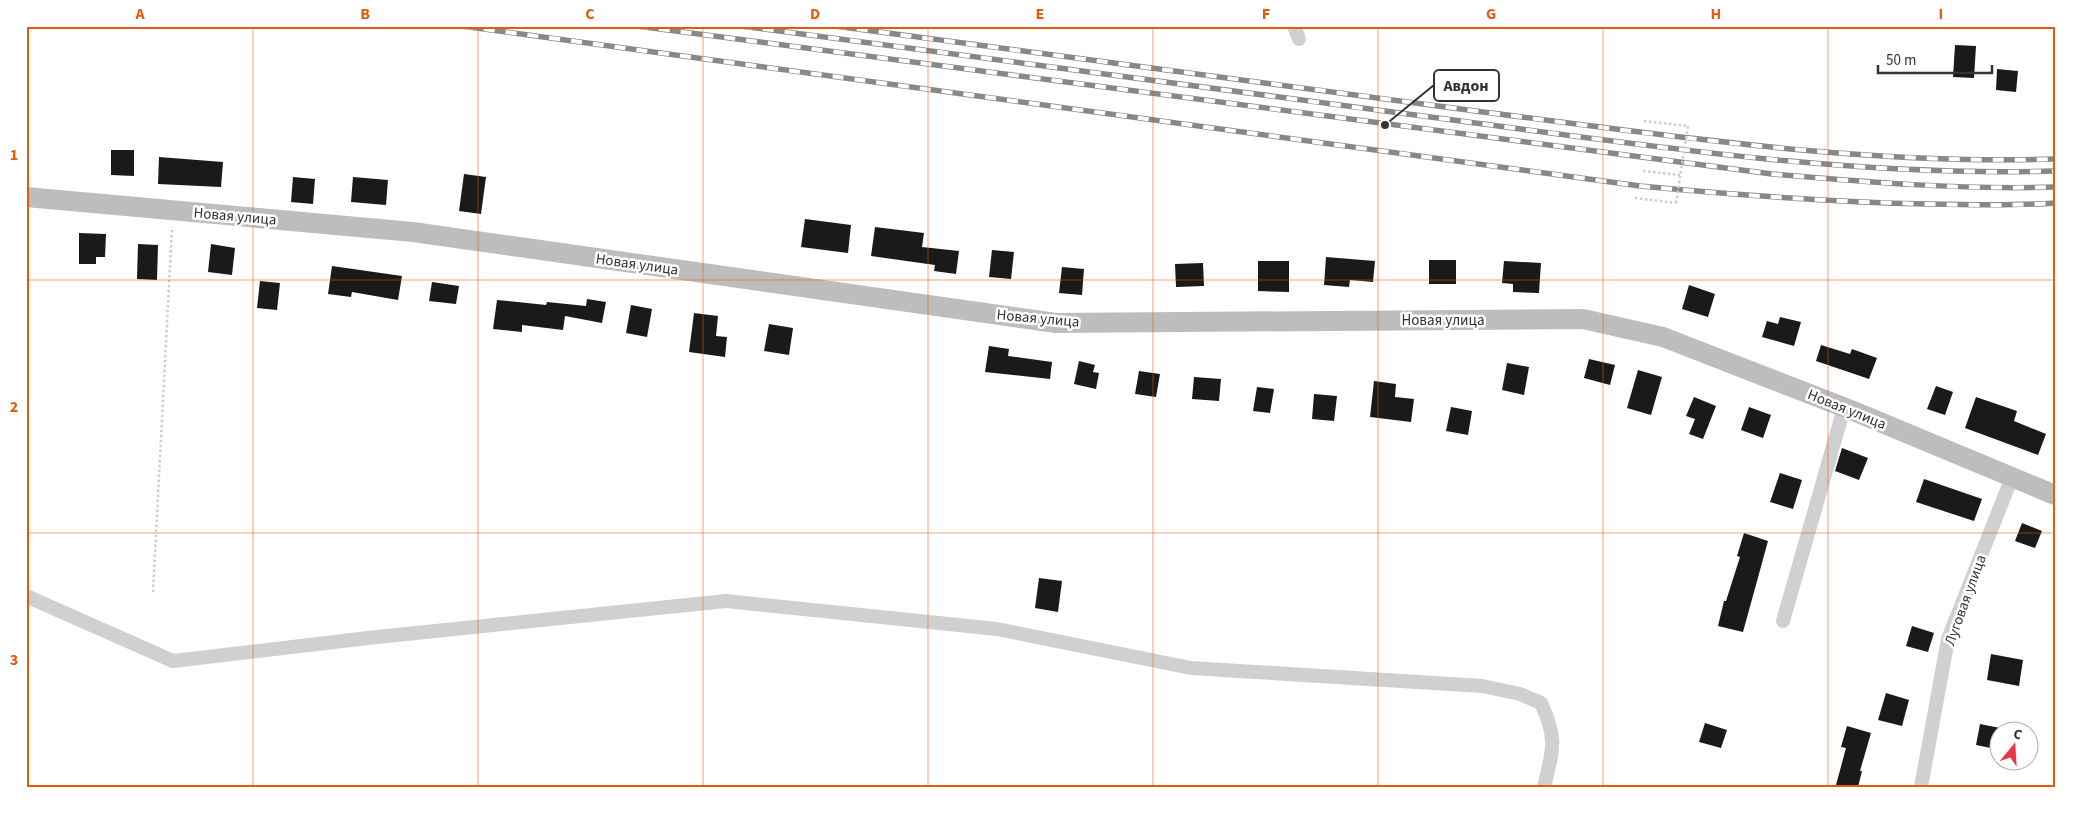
<svg xmlns="http://www.w3.org/2000/svg" width="2081" height="813" viewBox="0 0 2081 813" font-family="'Source Sans 3',sans-serif">
	<style>
		.building { fill: #1a1a1a }
		.lines { fill: none; stroke-linecap: round; stroke-linejoin: round }
		.path { stroke: #cdcdcd; stroke-width: 2.5; stroke-dasharray: 2.5 2.5; stroke-linecap: butt }
		.street { stroke: #d0d0d0; stroke-width: 14 }
		.secondary { stroke: #bdbdbd; stroke-width: 20 }
		.rail-casing { stroke: #888; stroke-width: 5.5 }
		.rail { stroke: #fff; stroke-width: 4; stroke-dasharray: 11; stroke-linecap: butt }
		.path-bridge { stroke: #cdcdcd; stroke-width: 2.5; stroke-dasharray: 2.5 2.5; stroke-linecap: butt }
		.grid { fill: none; stroke: #e8590c; stroke-width: 1; stroke-opacity: 0.55 }
		.labels { text-anchor: middle; stroke-width: 5; stroke-linejoin: round; paint-order: stroke }
		.street-label { font-size: 15px; fill: #333; stroke: #fff }
		.leader { fill: none; stroke: #333; stroke-width: 2 }
		.callout-dot { fill: #333; stroke: #fff; stroke-width: 2 }
		.callout { fill: #fff; stroke: #333; stroke-width: 2 }
		.callout-label { font-size: 16px; text-anchor: middle; font-weight: bold; fill: #333 }
		.neatline { fill: none; stroke: #e8590c; stroke-width: 2 }
		.grid-label { font-size: 16px; text-anchor: middle; font-weight: bold; fill: #e8590c }
	</style>
	<rect width="100%" height="100%" fill="#fff"/>
	<!-- building -->
	<g class="building">
		<path d="M1955 45 1976 46 1974 78 1953 77Z"/>
		<path d="M1997 69 2018 71 2016 92 1996 90Z"/>
		<path d="M111 150H134V176L111 175Z"/>
		<path d="M159 157 223 162 221 187 158 184Z"/>
		<path d="M464 174 486 177 481 214 459 211Z"/>
		<path d="M293 177 315 179 313 204 291 202Z"/>
		<path d="M353 177 388 180 386 205 351 202Z"/>
		<path d="M805 219 851 225 848 253 801 247Z"/>
		<path d="M875 227 924 233 922 247 959 251 956 274 934 271 935 265 871 256Z"/>
		<path d="M79 233 106 234 105 257H96V264H79Z"/>
		<path d="M138 244 158 245 157 280 137 279Z"/>
		<path d="M211 244 235 248 232 275 208 272Z"/>
		<path d="M992 250 1014 252 1011 279 989 277Z"/>
		<path d="M1326 257 1375 261 1373 282 1350 280 1349 287 1324 285Z"/>
		<rect x="1429" y="260" width="27" height="24"/>
		<path d="M1258 261H1289V292L1258 291Z"/>
		<path d="M1504 261 1541 263 1539 293 1513 292V284L1502 283Z"/>
		<path d="M1203 263 1204 286 1176 287 1175 264Z"/>
		<path d="M332 266 402 276 398 300 352 292 351 297 328 294Z"/>
		<path d="M1062 267 1084 269 1082 295 1059 293Z"/>
		<path d="M260 281 280 283 277 310 257 308Z"/>
		<path d="M432 282 459 286 456 304 429 301Z"/>
		<path d="M1689 285 1715 294 1708 317 1682 309Z"/>
		<path d="M587 299 606 302 602 323 565 316 563 330 522 325V332L493 329 497 300 546 305 547 302 586 306Z"/>
		<path d="M631 305 652 309 647 337 626 333Z"/>
		<path d="M694 313 718 316 716 336 727 337 725 357 689 352Z"/>
		<path d="M1780 317 1801 322 1794 346 1762 337 1767 321 1778 324Z"/>
		<path d="M769 324 793 328 789 355 764 351Z"/>
		<path d="M1821 345 1850 354 1852 349 1877 358 1869 379 1816 361Z"/>
		<path d="M989 346 1009 349 1008 356 1052 362 1050 379 985 372Z"/>
		<path d="M1589 359 1615 365 1610 385 1584 378Z"/>
		<path d="M1079 361 1095 365 1093 372 1099 373 1096 389 1074 384Z"/>
		<path d="M1507 363 1529 367 1524 395 1502 390Z"/>
		<path d="M1638 370 1662 377 1651 415 1627 408Z"/>
		<path d="M1139 371 1160 374 1156 397 1135 394Z"/>
		<path d="M1194 377 1221 379 1219 401 1192 399Z"/>
		<path d="M1374 381 1396 384 1395 397 1414 399 1411 422 1370 417Z"/>
		<path d="M1936 386 1953 392 1945 415 1927 409Z"/>
		<path d="M1257 387 1274 389 1270 413 1253 411Z"/>
		<path d="M1314 394 1337 396 1334 421 1312 419Z"/>
		<path d="M1694 397 1716 406 1703 439 1689 434 1695 419 1686 416Z"/>
		<path d="M1976 397 2017 411 2014 421 2046 434 2038 455 1965 428Z"/>
		<path d="M1451 407 1472 411 1468 435 1446 431Z"/>
		<path d="M1749 407 1771 415 1763 438 1741 430Z"/>
		<path d="M1842 448 1868 458 1859 480 1835 471Z"/>
		<path d="M1780 473 1802 480 1793 509 1770 502Z"/>
		<path d="M1924 479 1982 499 1974 521 1916 502Z"/>
		<path d="M2022 523 2042 531 2035 548 2015 541Z"/>
		<path d="M1744 533 1768 541 1743 632 1718 626 1724 601H1726L1740 557 1737 556Z"/>
		<path d="M1039 578 1062 581 1058 612 1035 608Z"/>
		<path d="M1912 626 1934 633 1928 652 1906 646Z"/>
		<path d="M1991 654 2023 660 2019 686 1987 680Z"/>
		<path d="M1886 693 1909 700 1902 726 1878 720Z"/>
		<path d="M1705 723 1727 730 1721 748 1699 742Z"/>
		<path d="M1980 724 2000 728 1996 749 1976 745Z"/>
		<path d="M1847 726 1871 733 1860 771H1862L1858 787 1836 785 1846 748 1841 747Z"/>
	</g>
	<g class="lines">
		<!-- path -->
		<g class="path">
			<path d="M1644 121 1688 126"/>
			<path d="M1643 171 1680 175"/>
			<path d="M1635 198 1676 203"/>
			<path d="M153 592 172 227"/>
		</g>
		<!-- street -->
		<g class="street">
			<path d="M1294 26 1299 39"/>
			<path d="M26 596 173 661 368 638 726 601 997 629 1191 668 1482 686 1520 694 1541 703C1558 740 1553 749 1544 787"/>
			<path d="M1783 621 1844 408"/>
			<path d="M1921 787 1948 639 2012 477"/>
		</g>
		<!-- secondary -->
		<path class="secondary" d="M26 197 413 232 1056 323 1583 319 1663 337 1851 410 2055 495"/>
		<!-- rail casing -->
		<g class="rail-casing">
			<g id="rail">
				<path d="M462 26 1640 186C1736 195 1832 202 1929 204 1971 205 2013 206 2055 203"/>
				<path d="M637 26 1772 174C1866 182 1960 190 2055 187"/>
				<path d="M741 26C978 57 1216 89 1453 120 1652 146 1853 177 2055 171"/>
				<path d="M835 26C1051 55 1267 83 1483 112 1672 136 1864 165 2055 159"/>
			</g>
		</g>
		<!-- rail -->
		<use href="#rail" class="rail"/>
		<!-- path-bridge -->
		<path class="path-bridge" d="M1676 203 1688 126"/>
	</g>
	<!-- grid -->
	<path class="grid" d="M253 26V787M478 26V787M703 26V787M928 26V787M1153 26V787M1378 26V787M1603 26V787M1828 26V787M26 280H2055M26 533H2055"/>
	<g class="labels">
		<!-- street labels -->
		<g class="street-label">
			<text transform="translate(235 216) rotate(5)" y="5">Новая улица</text>
			<text transform="translate(637 264) rotate(8)" y="5">Новая улица</text>
			<text transform="translate(1038 318) rotate(5)" y="5">Новая улица</text>
			<text x="1443" y="325">Новая улица</text>
			<text transform="translate(1847 409) rotate(22)" y="5">Новая улица</text>
			<text transform="translate(1965 600) rotate(-70)" y="5">Луговая улица</text>
		</g>
	</g>
	<!-- callouts -->
	<path class="leader" d="M1385 125L1434 85"/>
	<circle class="callout-dot" cx="1385" cy="125" r="5"/>
	<rect class="callout" x="1434" y="70" width="65" height="31" rx="5"/>
	<g class="callout-label">
		<text x="1466" y="91">Авдон</text>
	</g>
	<!-- border -->
	<rect width="2081" height="813" fill="none" stroke="#ffffff" stroke-width="55"/>
	<!-- north arrow -->
	<g transform="translate(2014 746) rotate(18)"><circle r="24" fill="#ffffff" stroke="#adadad"/>
	<path d="M0-4L9 19L0 12L-9 19Z" fill="#e63946"/>
	<text y="-8" font-size="14" font-weight="bold" text-anchor="middle" fill="#333333">С</text>
	</g>
	<!-- scale -->
	<path d="M1878 65v8h114v-8" fill="none" stroke="#333333" stroke-width="2.5"/>
	<text x="1886" y="65" font-size="15" fill="#333333" stroke="#ffffff" stroke-width="4" paint-order="stroke">50 m</text>
	<rect x="28" y="28" width="2026" height="758" class="neatline"/>
	<g class="grid-label">
		<text x="140" y="19">A</text>
		<text x="365" y="19">B</text>
		<text x="590" y="19">C</text>
		<text x="815" y="19">D</text>
		<text x="1040" y="19">E</text>
		<text x="1266" y="19">F</text>
		<text x="1491" y="19">G</text>
		<text x="1716" y="19">H</text>
		<text x="1941" y="19">I</text>
		<text x="14" y="160">1</text>
		<text x="14" y="412">2</text>
		<text x="14" y="665">3</text>
	</g>
</svg>
